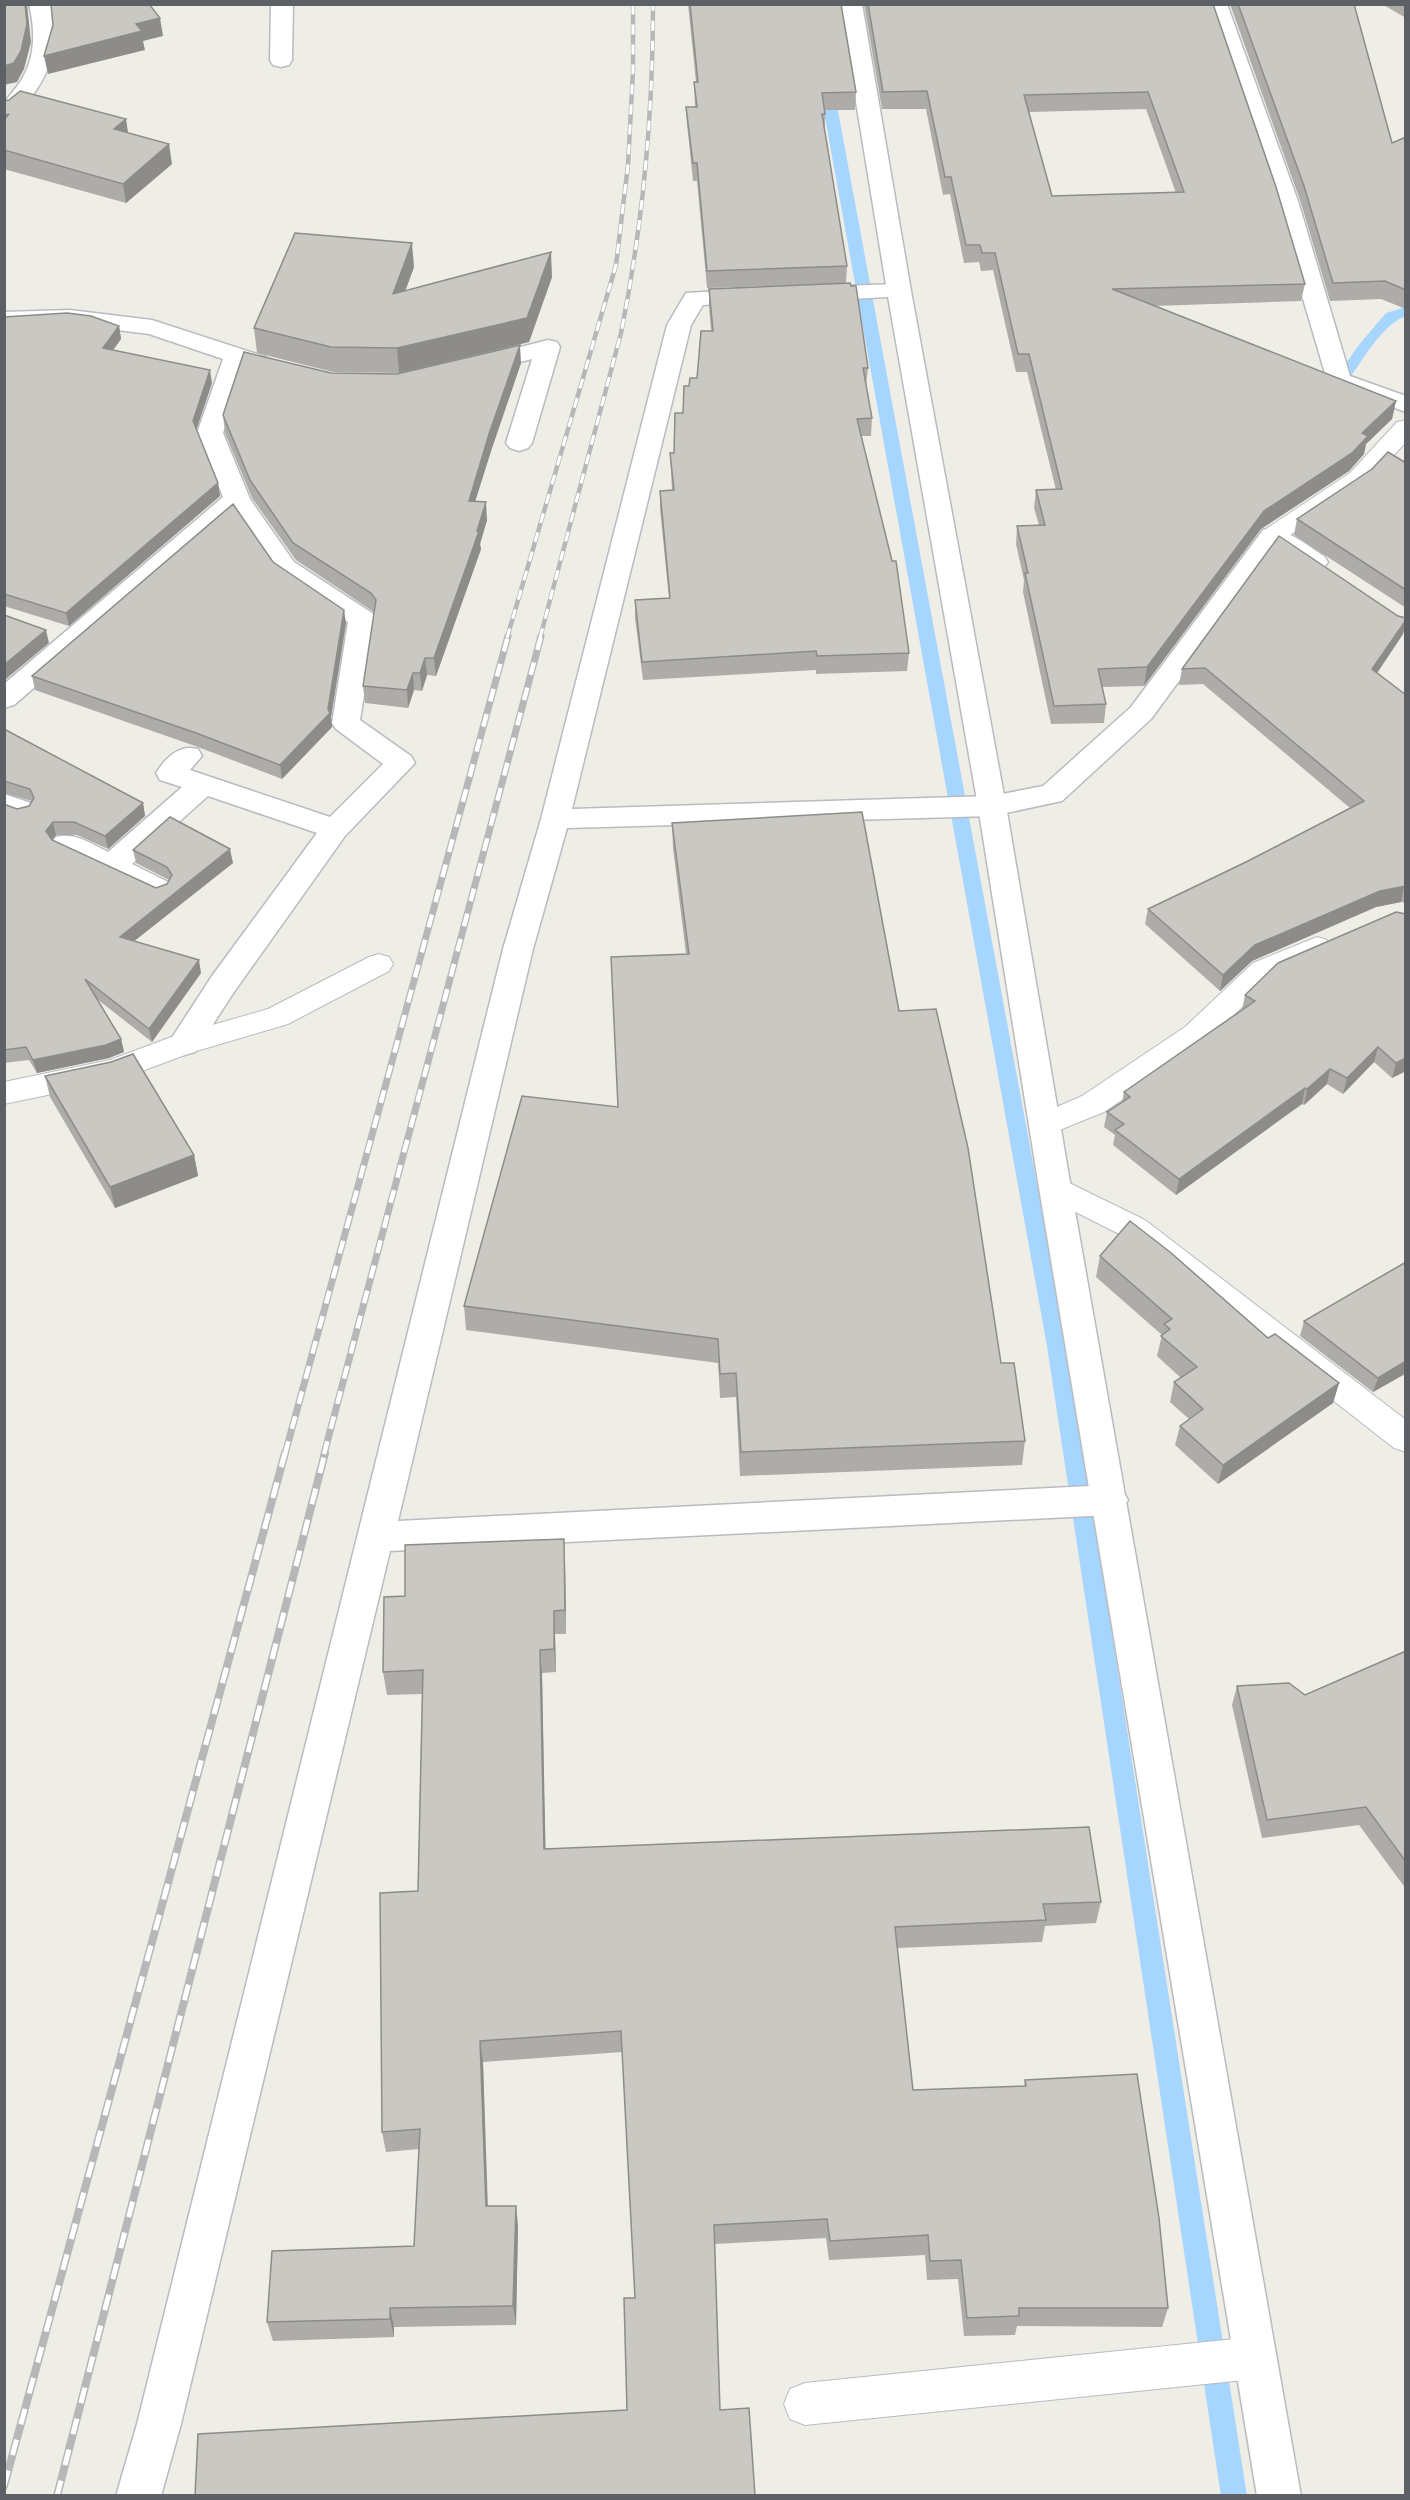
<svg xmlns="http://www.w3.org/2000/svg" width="1410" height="2500" viewBox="0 0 1410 2500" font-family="Helvetica,sans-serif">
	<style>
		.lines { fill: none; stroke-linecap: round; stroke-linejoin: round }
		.stream { fill: #a6d5ff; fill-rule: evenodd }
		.service-casing { stroke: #b8bbbf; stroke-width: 2 }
		.minor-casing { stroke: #b8bbbf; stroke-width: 3 }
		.tertiary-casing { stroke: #b8bbbf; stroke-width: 3 }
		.service { fill: #fff; fill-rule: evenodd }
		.minor { fill: #fff; fill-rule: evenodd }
		.tertiary { fill: #fff; fill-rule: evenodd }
		.rail-far2-casing { stroke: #b6b7b7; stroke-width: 4.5 }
		.rail-far1-casing { stroke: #b6b7b7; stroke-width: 7 }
		.rail-casing { stroke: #b6b7b7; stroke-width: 8 }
		.rail-far2 { stroke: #fff; stroke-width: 3; stroke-dasharray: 10; stroke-linecap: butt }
		.rail-far1 { stroke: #fff; stroke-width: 4.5; stroke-dasharray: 13; stroke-linecap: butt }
		.rail { stroke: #fff; stroke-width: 5; stroke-dasharray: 16; stroke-linecap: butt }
		.wall { fill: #aeaca8; fill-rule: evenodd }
		.shaded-wall { fill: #8d8c88 }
		.building { fill: #cac8c3; stroke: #8d8c88; stroke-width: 1.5; fill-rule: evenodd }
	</style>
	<rect width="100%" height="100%" fill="#efeee6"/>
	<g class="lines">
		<g class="stream">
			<path d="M826 80 833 84 1067 1346 1247 2496H1221L1047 1346 819 84Z"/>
			<path d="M1406 307V316C1380 324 1354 374 1338 396H1328L1326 393 1358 346 1386 313Z"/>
		</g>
		<g class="service-casing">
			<g id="service">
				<path d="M1406 420V442L1368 483 1281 541 1272 544 1263 541 1259 536 1263 531 1350 473 1397 422Z"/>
				<path d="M1317 937 1327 940 1331 947 1327 954 1273 977 1205 1043 1104 1112 1045 1136 1034 1133 1030 1125 1034 1117 1082 1096 1185 1027 1253 963Z"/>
				<path d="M379 954 389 957 393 964 389 971 288 1024 193 1052 115 1081 4 1104V1082L110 1060 174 1036 268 1009 369 957Z"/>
				<path d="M1055 1176 1145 1220 1406 1420V1452L1394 1448 1123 1236 1044 1196 1040 1188 1044 1180Z"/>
				<path d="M1254 2337 1269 2343 1275 2358 1269 2373 1254 2379 805 2425 790 2419 784 2404 790 2389 805 2383Z"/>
			</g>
		</g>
		<g class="minor-casing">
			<g id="minor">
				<path d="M29 4H51C59 42 53 70 29 100 22 109 15 118 4 121 4 93 9 100 22 79 36 55 35 30 29 4Z"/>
				<path d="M271 4H293L292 60 289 65 281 67 273 65 270 60Z"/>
				<path d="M1206 4H1227L1299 204 1350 376 1406 396V412L1330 385 1327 380 1275 204Z"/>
				<path d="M899 284 907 286 911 291 907 296 813 301 805 299 801 294 805 289 813 287Z"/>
				<path d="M753 289 761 291 765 296 761 301 703 305 691 325 572 809 992 796 1043 786 1131 707 1263 530C1284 525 1306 545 1324 556L1328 562 1324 568C1306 573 1291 559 1276 549L1151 719 1062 801 992 816 567 828 533 949 398 1521 1110 1485 1122 1490 1128 1500 1122 1510 1110 1515 390 1551 181 2424 161 2496H116L137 2424 503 949 541 819 667 325 686 293Z"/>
				<path d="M70 310 152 320 266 357 269 362 266 367 257 369 245 366 223 433 250 499 294 562 372 613 376 619 360 720 411 756 415 763 345 836 234 992 195 1052 184 1055 173 1052 168 1044 173 1036 212 976 317 833 208 796 132 864 168 882 173 889 168 896 158 899 56 851 51 844 56 837C75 832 91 844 108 852L182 787 160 780 156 773C166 757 179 744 198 749L202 756 190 770 330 817 383 764 336 729 332 723 348 622 276 574 235 514 14 705 4 708V684L223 497 197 433 223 359 149 334 70 324 4 326V312Z"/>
				<path d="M548 340 557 342 560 347 532 443 528 448 519 451 510 448 506 443 532 359 479 372 470 370 467 365 470 360Z"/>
				<path d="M4 794 31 803 35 810 31 817 21 820 4 814Z"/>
			</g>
		</g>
		<g class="tertiary-casing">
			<path id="tertiary" d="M840 4H862L911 291 1006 806 1071 1188 1301 2496H1257L1039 1188 978 806 887 291Z"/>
		</g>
		<use href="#service" class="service"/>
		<use href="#minor" class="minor"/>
		<use href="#tertiary" class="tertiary"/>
		<g class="rail-far2-casing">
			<g id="rail-far2">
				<path d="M507 638 616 265 628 165 633 71V4"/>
				<path d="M540 638 621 333C643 224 653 115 653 4"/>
			</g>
		</g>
		<g class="rail-far1-casing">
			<g id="rail-far1">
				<path d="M285 1454 508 636"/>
				<path d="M324 1454 541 636"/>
			</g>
		</g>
		<g class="rail-casing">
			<g id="rail">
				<path d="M4 2486 285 1453"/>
				<path d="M57 2496 325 1453"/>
			</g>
		</g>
		<use href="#rail-far2" class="rail-far2"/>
		<use href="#rail-far1" class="rail-far1"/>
		<use href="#rail" class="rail"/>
	</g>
	<g class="wall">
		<path d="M688 4H841L856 92 855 110H825V132L847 266 846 283 868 368 866 386 872 418 871 436H861L909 653 907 671 816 674V670L643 680 635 618V600L669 598 660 509V491L672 490 671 471 670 453H674L689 386 697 378 711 331 709 307V289L800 285 707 288 697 181H693L687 124 686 107H695L694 82H696Z"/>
		<path d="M864 4H1213L1305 284 1301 301 1154 306 1396 401 1392 419 1366 444 1364 454 1349 471 1261 529 1144 686 1102 687 1106 704 1104 723 1051 724 1023 592 1024 580 1016 544 1017 526 1039 525 1034 508 1036 490H1056L1027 372H1016L993 270 981 271 979 262 964 263 950 194 943 195 926 109H882ZM1146 109 1176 193 1052 196 1029 112Z"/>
		<path d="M1230 4H1354L1392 143 1406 137V309L1381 299 1330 301 1301 203Z"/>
		<path d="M1382 4H1406V18Z"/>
		<path d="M4 101 128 133 172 164 126 203 4 169Z"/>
		<path d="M414 267 405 291 552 277 529 342 399 373 333 372 257 353 254 328Z"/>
		<path d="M4 317 119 326 121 339 113 350 212 383 196 429 218 483 220 496 69 626 4 606Z"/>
		<path d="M521 363 491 451 475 501 487 520 480 544 481 549 436 676 427 675 422 691 414 690 408 708 365 703 363 686 374 612 296 560 252 498 225 433 223 415 331 373 397 374Z"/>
		<path d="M1406 463V608L1294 535 1297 519Z"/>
		<path d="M273 562 346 623 331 717 332 727 282 779 198 747 35 690 32 676Z"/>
		<path d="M1398 616 1406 618V624L1403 634 1377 673 1406 695V903L1401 902 1376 907 1252 961 1220 991 1145 924 1148 909 1244 863 1350 808 1203 684 1179 685 1182 669Z"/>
		<path d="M4 729 143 803 145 816 108 849 77 835H56L52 840 156 888 167 884 169 880 136 863 133 850 233 863 134 941 201 973 152 1042 97 999 121 1039 124 1052 109 1058 37 1073 29 1060 4 1063V804L17 809 29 806 32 801 4 793Z"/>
		<path d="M672 823 899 1011 1001 1363 1025 1441 1022 1465 740 1476 736 1397 720 1398 718 1363 466 1330 464 1306 618 1107 686 954 673 848Z"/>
		<path d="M1406 914V1071L1392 1078 1374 1062 1343 1094 1327 1084 1304 1105 1302 1104 1176 1195 1113 1145 1115 1135 1104 1127 1107 1112 1122 1102 1124 1092 1242 1010 1245 995Z"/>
		<path d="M45 1076 194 1155 198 1176 115 1208 50 1097Z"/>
		<path d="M1100 1256 1268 1338 1339 1383 1333 1403 1218 1484 1175 1445 1180 1426 1189 1419 1170 1402 1174 1382 1181 1378 1157 1356 1162 1335 1096 1277Z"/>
		<path d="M1406 1262V1377L1403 1375 1373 1392 1300 1336 1304 1321Z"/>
		<path d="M565 1563 566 1634H555L556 1672 542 1673 545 1849 1101 1902 1096 1923 1045 1926 1042 1942 897 1948 913 2090 1024 2086 1025 2080 1168 2308 1162 2327 1017 2326 1015 2335 964 2336 958 2279 927 2280 925 2255 829 2260 826 2238 715 2244 720 2410 755 2496 627 2410 635 2298 622 2052 483 2062 488 2206 518 2225 516 2325 394 2327V2337L273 2341 267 2322 414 2246 419 2149 386 2152 382 2132 418 1891 422 1694 387 1695 383 1672 405 1596Z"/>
		<path d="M1406 1651V1889L1359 1825 1262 1838 1232 1705 1237 1686 1305 1695Z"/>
	</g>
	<g class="shaded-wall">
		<path d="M25 4H27L31 42 24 69 17 82 4 85V66Z"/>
		<path d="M160 18 163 36 143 41 145 50 48 74 44 56 136 24Z"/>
		<path d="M126 119 129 139 114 129Z"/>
		<path d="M169 144 172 164 126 203 123 184Z"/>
		<path d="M412 243 414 267 395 319 393 294Z"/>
		<path d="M551 252 552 277 529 342 399 373 397 348Z"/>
		<path d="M119 326 121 339 105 361 103 348Z"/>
		<path d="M520 345 521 363 491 451 470 518 469 501 489 434Z"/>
		<path d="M210 370 212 383 195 434 193 421Z"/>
		<path d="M1396 401 1392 419 1366 444 1364 454 1349 471 1261 529 1144 686 1147 667 1264 511 1362 433Z"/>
		<path d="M218 483 220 496 69 626 66 613Z"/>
		<path d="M486 502 487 520 480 544 481 549 436 676 434 658Z"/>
		<path d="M344 610 346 623 331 717 332 727 282 779 280 765 328 709Z"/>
		<path d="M1406 620 1403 634 1369 685 1372 669Z"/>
		<path d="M46 630 49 643 6 679 4 672V665Z"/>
		<path d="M425 658 427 675 422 691 420 673Z"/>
		<path d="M413 673 414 690 408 708 407 690Z"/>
		<path d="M143 803 145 816 108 849 105 836Z"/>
		<path d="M53 822 56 835 49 844 46 831Z"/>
		<path d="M230 849 233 863 123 950 120 937Z"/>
		<path d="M1404 886 1401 902 1376 907 1252 961 1220 991 1223 975 1255 945 1380 891Z"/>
		<path d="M199 960 201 973 152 1042 149 1029Z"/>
		<path d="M121 1039 124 1052 109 1058 37 1073 33 1060Z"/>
		<path d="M1378 1047 1374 1062 1343 1094 1347 1078Z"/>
		<path d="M1406 1058V1071L1392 1078 1396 1063Z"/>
		<path d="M1330 1069 1327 1084 1304 1105 1307 1089Z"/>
		<path d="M1305 1088 1302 1104 1176 1195 1179 1179Z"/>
		<path d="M194 1155 198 1176 115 1208 110 1187Z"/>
		<path d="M1406 1361V1365L1403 1375 1373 1392 1378 1378Z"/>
		<path d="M1339 1383 1333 1403 1218 1484 1223 1465Z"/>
		<path d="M564 1539 565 1563 566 1634 565 1610Z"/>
		<path d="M554 1611 555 1634 556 1672 554 1649Z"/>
		<path d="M540 1650 542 1673 546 1871 544 1849Z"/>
		<path d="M480 2041 483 2062 488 2226 486 2206Z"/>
		<path d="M516 2206 518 2225 516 2325 513 2306Z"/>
		<path d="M390 2308 394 2327V2337L390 2319Z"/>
	</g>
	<g class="building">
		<path d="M4 4H25L27 24 21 51 14 63 4 66Z"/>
		<path d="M51 4H149L160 18 136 24 142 31 44 56 53 25Z"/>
		<path d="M690 4H841L856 92 822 93 825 114H822L847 266 707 271 697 163H693L686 107H697L694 82H698Z"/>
		<path d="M868 4H1213L1276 187 1305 284 1112 289 1396 401 1362 433 1368 436 1352 453 1264 511 1147 667 1098 669 1106 704 1054 706 1025 573H1028L1017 526 1045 525 1036 490 1062 489 1029 354H1018L995 253H982L980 245H966L951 177H945L927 91 883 92ZM1148 92 1184 192 1052 196 1024 95Z"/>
		<path d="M1238 4H1354L1392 143 1406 137V290L1385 281 1333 283 1304 186Z"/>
		<path d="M20 91 126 119 114 129 169 144 123 184 4 150V120L9 114 4 116V101L9 100Z"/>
		<path d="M295 233 412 243 393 294 551 252 527 318 397 348 331 347 254 328Z"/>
		<path d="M850 283 851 286H856L868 368H863L872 418 857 419 892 561H896L909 653 817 656 816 651 642 662 635 600 670 598 660 491 674 490 670 453H674L675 413H683L684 386H689L690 378H697L701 331H713L709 289Z"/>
		<path d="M67 313 91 316 119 326 103 348 210 370 193 421 218 483 66 613 4 594V317Z"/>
		<path d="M520 345 489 434 469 501 486 502 477 531H479L434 658H425L420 673H413L407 690 363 686 376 600 371 593 293 543 250 480 223 415 244 352 331 373 397 374Z"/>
		<path d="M1388 452 1406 463V590L1297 519 1372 469Z"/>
		<path d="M233 504 273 562 344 610 328 709 330 713 280 765 196 733 32 676Z"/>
		<path d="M1279 536 1398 616 1406 618V620L1372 669 1406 695V886L1380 891 1255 945 1223 975 1148 909 1244 863 1364 801 1205 668 1182 669Z"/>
		<path d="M4 615 46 630 4 665Z"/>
		<path d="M4 729 143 803 105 836 74 822H53L46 831 52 840 156 888 167 884 172 875 167 867 133 850 170 817 230 849 120 937 199 960 149 1029 85 979 121 1039 106 1045 33 1060 26 1047 4 1050V804L17 809 29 806 34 798 30 789 4 781Z"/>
		<path d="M862 812 899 1011 936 1009 968 1148 1001 1363H1014L1025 1441 741 1452 736 1373 720 1374 718 1339 464 1306 522 1096 618 1107 611 957 689 954 672 823Z"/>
		<path d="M1396 912 1406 914V1058L1396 1063 1378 1047 1347 1078 1330 1069 1307 1089 1305 1088 1179 1179 1115 1130 1124 1124 1107 1112 1130 1097 1124 1092 1255 1001 1245 995 1278 963Z"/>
		<path d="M133 1054 194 1155 110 1187 45 1076 111 1062Z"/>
		<path d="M1130 1221 1170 1252 1268 1338 1275 1334 1339 1383 1223 1465 1180 1426 1203 1409 1174 1382 1197 1367 1161 1336 1170 1329 1164 1324 1172 1319 1100 1256Z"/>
		<path d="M1406 1262V1361L1378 1378 1304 1321Z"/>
		<path d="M564 1539 565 1610 554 1611V1649L540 1650 544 1849 1089 1827 1101 1902 1043 1904 1046 1920 895 1927 913 2090 1026 2086 1025 2080 1137 2074 1159 2218 1168 2308H1019V2316L967 2318 961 2260 930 2261 928 2235 830 2241 827 2219 714 2225 720 2410 749 2408 755 2496H195L198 2434 627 2410 624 2298H635L621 2031 480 2041 486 2206H516L513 2306 390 2308V2319L267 2322 272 2251 414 2246 420 2129 382 2132 380 1893 418 1891 423 1670 383 1672 384 1597 405 1596V1545Z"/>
		<path d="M1406 1651V1862L1366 1807 1267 1820 1237 1686 1289 1683 1305 1695Z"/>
	</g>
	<rect width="1410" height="2500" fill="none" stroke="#5d6166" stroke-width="12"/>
</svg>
